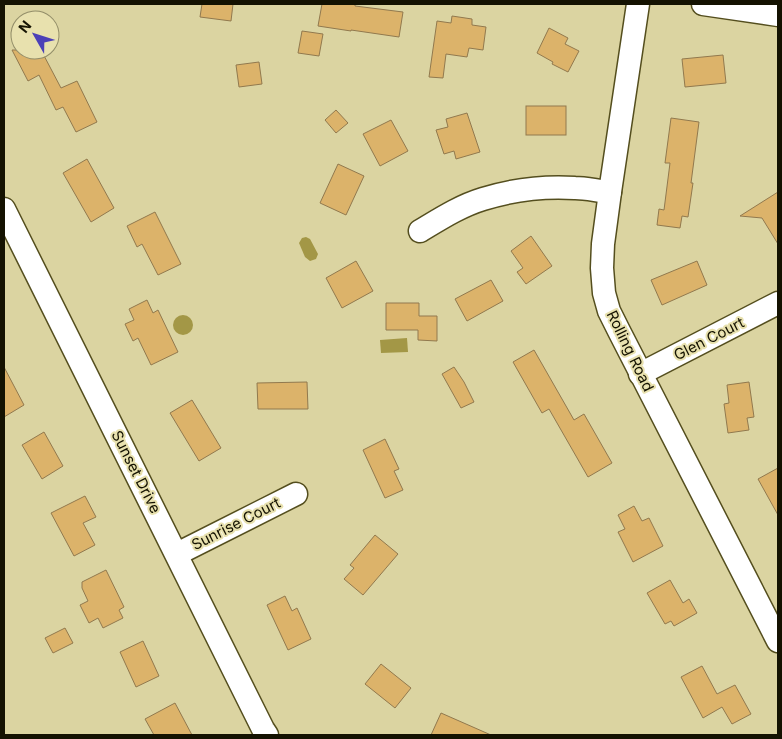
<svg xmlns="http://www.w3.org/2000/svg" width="782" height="739" viewBox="0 0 782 739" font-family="Inter,sans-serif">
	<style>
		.water { fill: #a39746 }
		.building { fill: #dcb36a; stroke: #91794e }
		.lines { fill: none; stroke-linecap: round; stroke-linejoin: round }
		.minor-casing { stroke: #544e1e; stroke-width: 25 }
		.minor { stroke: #fff; stroke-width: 22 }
		.labels { text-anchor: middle; stroke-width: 4; stroke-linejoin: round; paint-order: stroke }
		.street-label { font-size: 15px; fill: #141201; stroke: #e8e1ae }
	</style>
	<rect width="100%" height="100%" fill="#dbd4a1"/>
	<g class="water">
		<path d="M306 237 310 239 318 254 316 259 310 261 305 257 299 243 302 238Z"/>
		<circle cx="183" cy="325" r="10"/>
		<path d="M407 338 408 352 381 353 380 340Z"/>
	</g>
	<g class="building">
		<path d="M202 4H233L231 21 200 17Z"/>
		<path d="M322 4H355V6L403 12 399 37 351 30V31L318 26Z"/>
		<path d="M452 16 472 19V25L486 27 483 50 469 48 467 57 446 54 443 78 429 77 437 21 451 23Z"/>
		<path d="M549 28 568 38 565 44 579 51 568 72 552 64 553 62 537 53Z"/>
		<path d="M302 31 323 34 319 56 298 53Z"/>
		<path d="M12 50H41L61 88 77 81 97 122 76 132 63 107 56 110 39 75 28 81Z"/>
		<path d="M723 55 726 83 685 87 682 59Z"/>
		<path d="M259 62 262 84 239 87 236 65Z"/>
		<rect x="526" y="106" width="40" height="29"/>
		<path d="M336 110 348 123 336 133 325 120Z"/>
		<path d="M467 113 480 152 456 159 454 151 444 154 436 130 448 127 446 119Z"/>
		<path d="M671 118 699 122 691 183H693L688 217 682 216 680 228 657 225 659 209 664 210 670 163H665Z"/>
		<path d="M391 120 408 151 380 166 363 134Z"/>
		<path d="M87 159 114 208 91 222 63 173Z"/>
		<path d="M338 164 364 176 346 215 320 203Z"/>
		<path d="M778 192V244L762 218 740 216Z"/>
		<path d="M155 212 181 264 158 275 142 244 137 247 127 226Z"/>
		<path d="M531 236 552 266 526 284 517 272 523 268 511 251Z"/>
		<path d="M356 261 373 291 342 308 326 278Z"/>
		<path d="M697 261 707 285 662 305 651 280Z"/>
		<path d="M491 280 503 301 467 321 455 299Z"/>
		<path d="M147 300 153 313 158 310 178 352 151 365 138 338 133 341 125 324 134 320 129 309Z"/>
		<path d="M386 303H419V316H437V341L418 340V330H386Z"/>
		<path d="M534 350 574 420 584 414 612 463 588 477 549 409 542 413 513 362Z"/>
		<path d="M4 367 24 405 4 417Z"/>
		<path d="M454 367 464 382 474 402 461 408 442 374Z"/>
		<path d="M307 382 308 409H258L257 383Z"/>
		<path d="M749 382 754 417 747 418 749 430 728 433 724 404 729 403 727 385Z"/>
		<path d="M192 400 221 448 199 461 170 413Z"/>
		<path d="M44 432 63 466 42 479 22 445Z"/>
		<path d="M385 439 399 469 394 471 403 490 385 498 363 450Z"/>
		<path d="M778 468V515L758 479Z"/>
		<path d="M85 496 96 517 83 523 95 545 74 556 51 513Z"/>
		<path d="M634 506 642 521 649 518 663 546 633 562 618 532 625 529 618 515Z"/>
		<path d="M375 535 398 554 363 595 344 579 354 568 350 565Z"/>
		<path d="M106 570 124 607 119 610 123 618 103 628 98 618 89 623 80 605 88 601 82 588V582Z"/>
		<path d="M670 580 683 603 689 599 697 613 674 626 671 621 665 624 647 593Z"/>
		<path d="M285 596 292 611 297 608 311 639 288 650 267 605Z"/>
		<path d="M65 628 73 643 53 653 45 638Z"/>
		<path d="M143 641 159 676 136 687 120 652Z"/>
		<path d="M381 664 411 688 395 708 365 684Z"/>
		<path d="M702 666 717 694 735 685 751 714 732 724 722 707 703 718 681 677Z"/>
		<path d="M175 703 192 735H154L145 719Z"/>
		<path d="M441 713 491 735H431Z"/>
	</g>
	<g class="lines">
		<g class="minor-casing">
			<g id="minor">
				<path d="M638 4 610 192 603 244 602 268 604 293 609 311 619 331 778 641"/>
				<path d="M703 4 778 15"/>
				<path d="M4 209 263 729 267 735"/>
				<path d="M420 231C440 219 460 206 483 199 512 190 544 186 575 188 586 188 598 191 610 192"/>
				<path d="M640 374 778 303"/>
				<path d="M177 554 296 494"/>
			</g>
		</g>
		<use href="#minor" class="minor"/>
	</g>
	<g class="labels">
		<g class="street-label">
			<text transform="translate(709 339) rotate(-27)" y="5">Glen Court</text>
			<text transform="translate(630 351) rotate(64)" y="5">Rolling Road</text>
			<text transform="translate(136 472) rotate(63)" y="5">Sunset Drive</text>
			<text transform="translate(236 524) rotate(-27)" y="5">Sunrise Court</text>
		</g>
	</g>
	<rect width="782" height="739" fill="none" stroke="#141201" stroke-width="10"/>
	<g transform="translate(35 35) rotate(309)"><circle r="24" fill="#e8e1ae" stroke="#938e69"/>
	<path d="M0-4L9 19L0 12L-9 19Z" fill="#4c40b7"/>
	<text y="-8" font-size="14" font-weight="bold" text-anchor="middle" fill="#141201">N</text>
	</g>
</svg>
